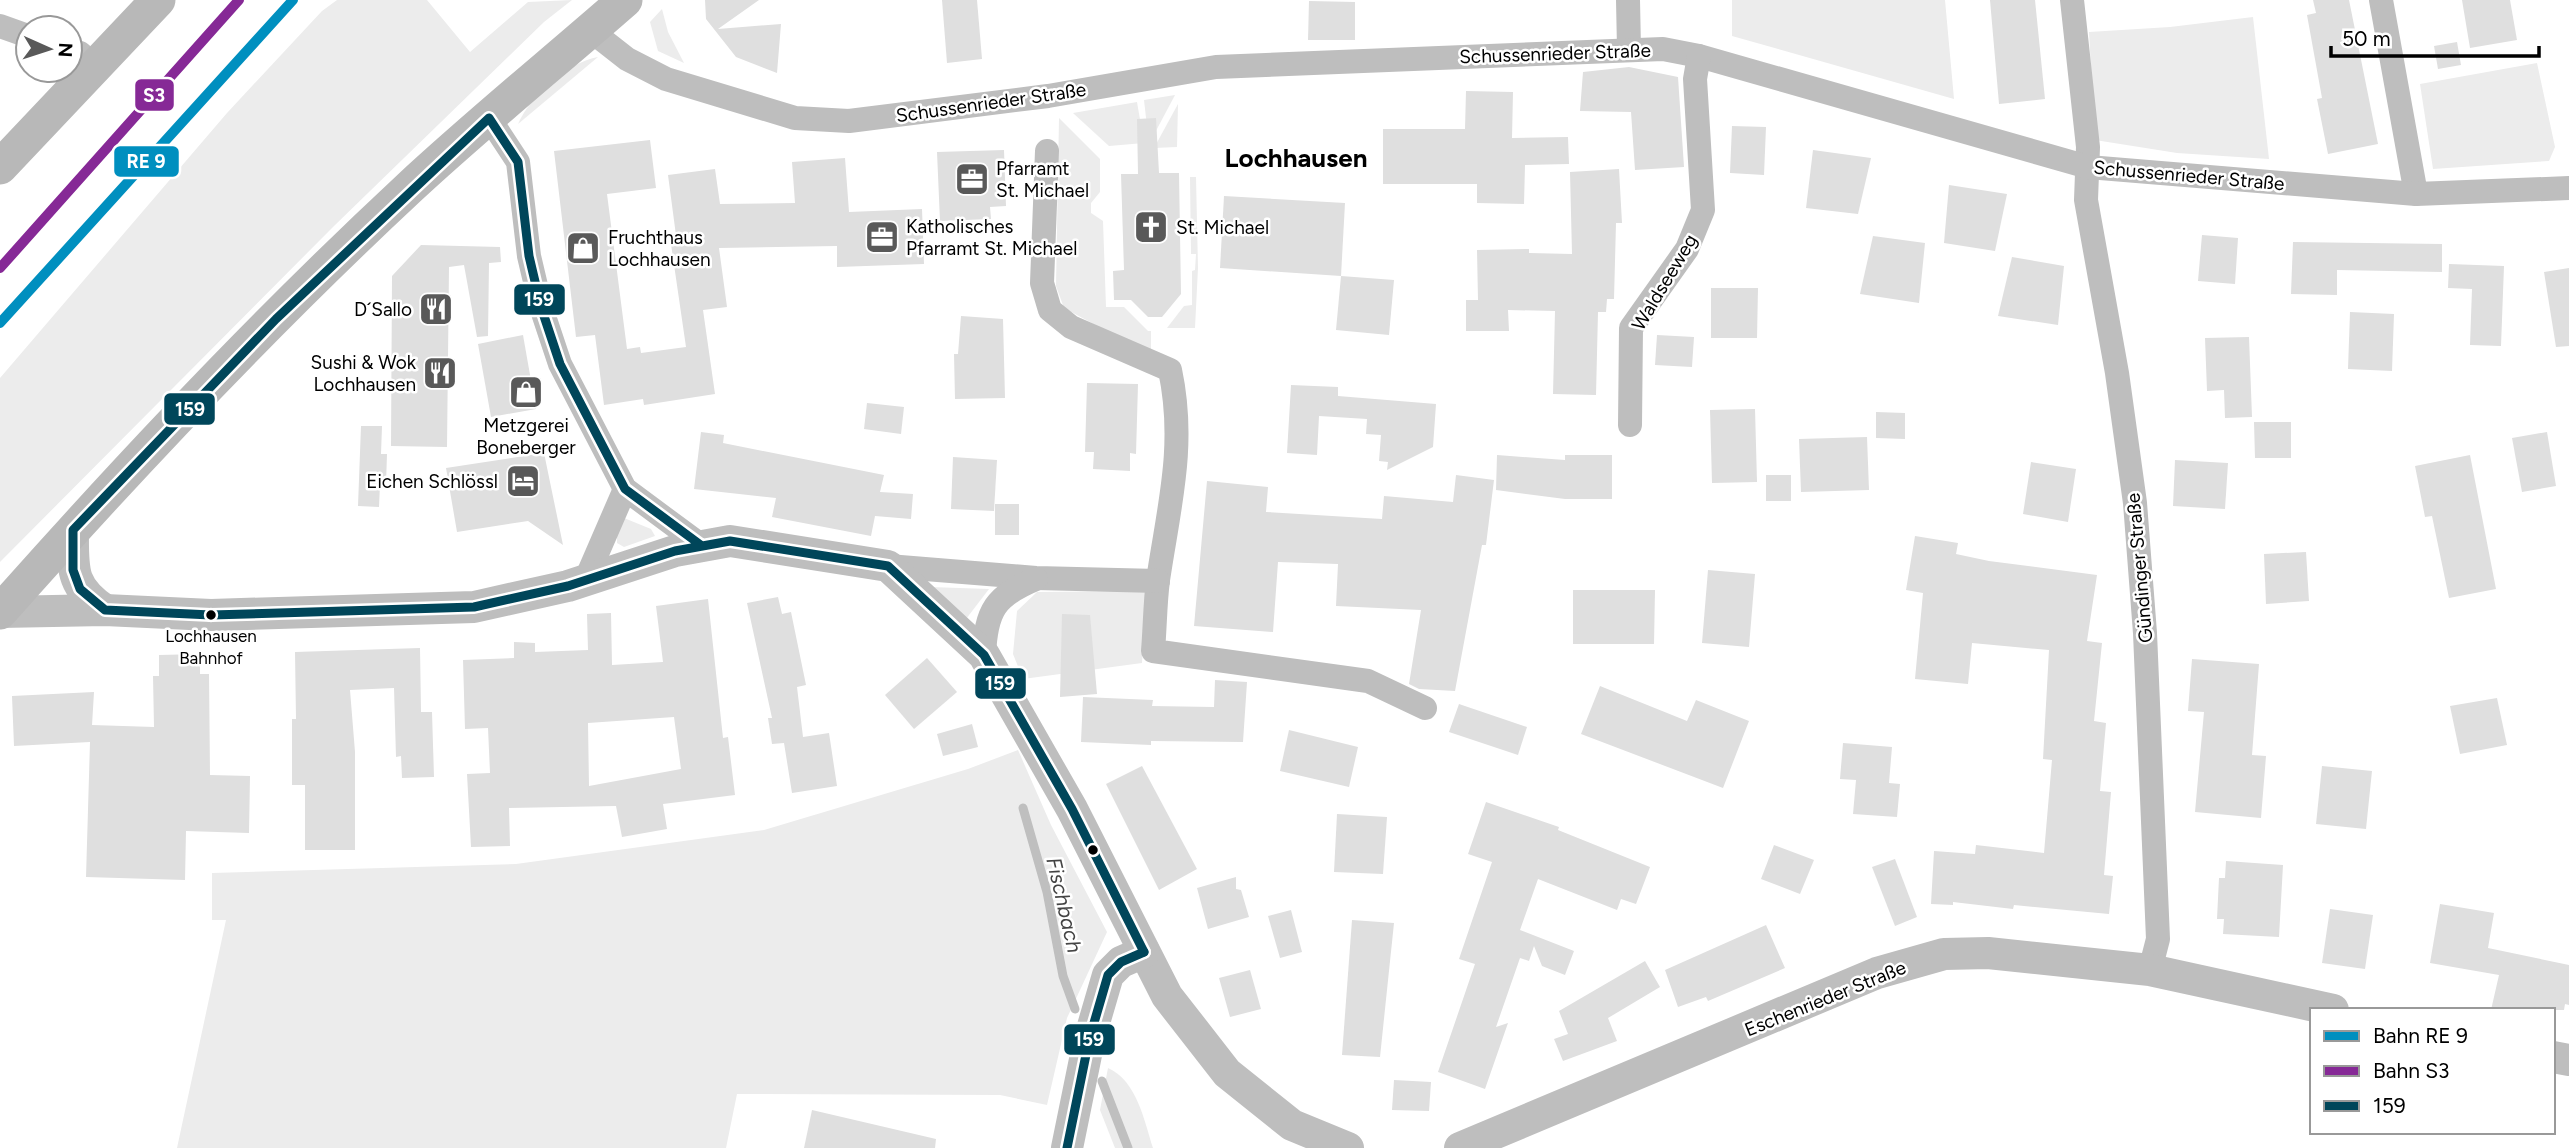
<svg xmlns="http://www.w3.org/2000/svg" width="2569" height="1148" viewBox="0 0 2569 1148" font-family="Figtree,sans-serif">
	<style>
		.green { fill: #ececec }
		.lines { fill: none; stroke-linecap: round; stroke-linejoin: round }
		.stream { stroke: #bfbfbf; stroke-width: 9 }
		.building { fill: #dfdfdf; fill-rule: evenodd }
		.minor { stroke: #bebebe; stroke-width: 24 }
		.tertiary { stroke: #bebebe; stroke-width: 32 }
		.secondary { stroke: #b8b8b8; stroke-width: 35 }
		.bus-1-casing { stroke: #fff; stroke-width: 14 }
		.bus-1 { stroke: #00465a; stroke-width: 9 }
		.rail-1-casing { stroke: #fff; stroke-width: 16 }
		.rail-2-casing { stroke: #fff; stroke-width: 16 }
		.rail-1 { stroke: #008fbf; stroke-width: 10 }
		.rail-2 { stroke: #862996; stroke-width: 10 }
		.bus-dot { fill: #000; stroke: #fff; stroke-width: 2.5 }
		.labels { text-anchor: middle; stroke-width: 5; stroke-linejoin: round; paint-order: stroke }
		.bus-label { font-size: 17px; fill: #000; stroke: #fff }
		.street-label { font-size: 19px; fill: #000; stroke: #fff }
		.poi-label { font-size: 19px; fill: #000; stroke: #fff; text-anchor: start }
		.water-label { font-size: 21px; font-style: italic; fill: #444; stroke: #fff }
		.district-label { font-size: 26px; font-weight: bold; fill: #000; stroke: #fff }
		.line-badge { stroke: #fff; stroke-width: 2.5 }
		.badge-label { font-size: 19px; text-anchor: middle; font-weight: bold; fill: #fff }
	</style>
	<rect width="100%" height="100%" fill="#fff"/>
	<g class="green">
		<path d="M337 0H427L470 52 528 2 572 0 544 22 333 227 0 562V378L227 113 322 11Z"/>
		<path d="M1732 0H1945L1954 99 1732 36Z"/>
		<path d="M662 9 668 32 684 63 658 51 650 22Z"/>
		<path d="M2253 17 2269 159 2177 153 2095 140 2089 32 2170 27Z"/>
		<path d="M598 57 518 124C530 96 568 62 598 57Z"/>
		<path d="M2537 63 2555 147 2549 161 2433 169 2420 84Z"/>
		<path d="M1175 95 1149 144 1144 100Z"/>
		<path d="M1137 102 1144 143 1109 146 1073 113Z"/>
		<path d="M1178 104 1177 147 1154 148Z"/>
		<path d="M1059 118 1100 159V192L1091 203V213L1103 221 1106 307H1124L1148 331H1151V355L1064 308 1056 286Z"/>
		<path d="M1190 177H1196L1198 268 1195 328H1167L1184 306 1192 305V271L1195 270 1196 254H1191Z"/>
		<path d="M624 518 651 529 655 536 624 547 617 543V525Z"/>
		<path d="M930 587 989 589 966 619Z"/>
		<path d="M1147 591 1142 663 1023 679 1013 654 1017 611 1037 592Z"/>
		<path d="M1018 750 1051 825 1107 932 1067 1018 1047 1105 1000 1095 737 1094 726 1148H177L226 920H212V873L516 864 764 830 968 769Z"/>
		<path d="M1108 1068C1137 1081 1144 1120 1153 1148H1115L1100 1110Z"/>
	</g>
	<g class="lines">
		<g class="stream">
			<path d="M1023 808 1047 892 1063 976 1075 1009"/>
			<path d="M1102 1081 1128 1148"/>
		</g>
	</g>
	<g class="building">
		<path d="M705 0H759L718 29 781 24 777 73 736 57 706 19Z"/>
		<path d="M942 0H977L982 59 947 63Z"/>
		<path d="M1990 0H2035L2045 99 1999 104Z"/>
		<path d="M2313 0H2349L2378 144 2328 154 2317 99 2322 98 2307 15 2316 13Z"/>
		<path d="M2462 0H2510L2517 40 2470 48Z"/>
		<path d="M1309 1 1355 2V40H1308Z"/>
		<path d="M2457 42 2461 65 2438 69 2434 46Z"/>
		<path d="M1629 67 1678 77 1684 167 1635 170 1631 112 1580 111 1583 72Z"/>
		<path d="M1466 91 1513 92 1512 138 1568 137 1569 164 1525 165 1524 204 1477 203V184H1383V129H1465Z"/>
		<path d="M1156 118 1159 173H1179L1181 294 1162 317H1148L1131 300H1114L1113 271 1124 270 1121 174H1138L1137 119Z"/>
		<path d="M1732 126 1766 127 1764 175 1730 173Z"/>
		<path d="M650 140 656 188 607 194 627 349 640 347 641 353 686 347 671 244 677 243 668 175 715 169 720 204 795 203 792 162 845 158 849 212 922 209 924 264 837 267V246L719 248 727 307 703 310 715 394 644 405 643 399 604 405 595 335 576 337 554 151Z"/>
		<path d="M1004 150 1006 206 990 207 991 219 940 221 937 152Z"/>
		<path d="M1813 150 1871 158 1858 214 1806 208Z"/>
		<path d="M1619 169 1622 223H1616L1614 299H1607L1606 312H1598L1596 395 1553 394 1555 311 1508 310 1509 331H1466V300H1478L1477 250 1529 249V253L1572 254 1570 172Z"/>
		<path d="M1949 185 2007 194 1995 251 1944 243Z"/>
		<path d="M1224 196 1345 203 1341 276 1220 268Z"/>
		<path d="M2202 235 2238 238 2235 284 2198 281Z"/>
		<path d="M1873 236 1925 243 1919 303 1860 294Z"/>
		<path d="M2293 242 2442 244V272L2337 270V295L2291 294Z"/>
		<path d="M421 245 500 247 501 262 489 263 488 336 477 337 464 265 449 267 447 447 391 446 392 276Z"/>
		<path d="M2012 257 2064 266 2058 325 1998 316Z"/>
		<path d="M2449 264 2504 266 2501 346 2470 345 2472 289 2448 288Z"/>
		<path d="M2569 268V346L2556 347 2544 272Z"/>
		<path d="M1341 276 1394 280 1389 335 1336 330Z"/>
		<path d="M1711 288H1758L1757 338H1711Z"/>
		<path d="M2350 312 2394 314 2392 371 2348 369Z"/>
		<path d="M961 316 1003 319 1005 398 955 399 954 354H958Z"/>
		<path d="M523 335 536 409 491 417 478 344Z"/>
		<path d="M1657 335 1694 337 1692 367 1655 365Z"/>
		<path d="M2249 337 2252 417 2225 418 2224 390 2207 391 2205 338Z"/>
		<path d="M1087 383 1138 384 1136 454 1130 453V471L1093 469 1094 452H1085Z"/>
		<path d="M1291 385 1338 387V396L1436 404 1433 447 1387 470 1388 462 1379 461 1381 435 1366 434 1367 419 1319 416 1317 455 1287 453Z"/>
		<path d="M867 403 904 407 901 434 864 429Z"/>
		<path d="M1755 409 1757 482 1712 483 1710 410Z"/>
		<path d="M1876 412 1905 413V439L1876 438Z"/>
		<path d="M2254 422H2291V458H2255Z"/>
		<path d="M361 426H382L381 454H387L386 484H380L379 507 358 506Z"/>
		<path d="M701 432 724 435 723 443 884 475 880 492 913 494 911 519 875 516 871 536 772 517 776 498 694 489Z"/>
		<path d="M2547 432 2556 486 2522 492 2512 438Z"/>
		<path d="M1867 437 1869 490 1801 492 1799 439Z"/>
		<path d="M544 453 563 545 528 521 457 532 446 468Z"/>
		<path d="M1497 455 1565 460V455H1612V499H1565L1496 490Z"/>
		<path d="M2470 455 2496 589 2449 598 2432 516 2425 517 2415 466Z"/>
		<path d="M953 457 997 460 994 511 951 509Z"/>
		<path d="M2175 460 2228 463 2225 509 2173 506Z"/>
		<path d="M2031 462 2076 469 2068 522 2023 514Z"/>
		<path d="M1456 475 1494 480 1486 545H1482L1455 691 1419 689 1409 684 1421 610 1336 606 1338 564 1278 562 1273 632 1194 626 1207 481 1268 487 1266 512 1382 519 1384 496 1453 502Z"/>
		<rect x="1766" y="475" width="25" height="26"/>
		<rect x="995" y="504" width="24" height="31"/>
		<path d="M1915 536 1958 543 1956 554 1989 561 2097 575 2087 641 2102 643 2094 721 2106 723 2100 791 2111 792 2104 875 2113 876 2109 914 2014 905 2013 909 1953 902V905L1931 904 1934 851 1975 854 1976 845 2044 853 2052 760 2043 759 2049 650 1972 643 1968 684 1915 679 1923 593 1906 590Z"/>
		<path d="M2306 552 2309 601 2266 604 2264 554Z"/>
		<path d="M1708 570 1755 574 1749 647 1702 643Z"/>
		<path d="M1573 590H1655L1654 644H1573Z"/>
		<path d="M778 597 782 614 791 612 806 685 797 687 803 737 829 733 837 786 792 793 784 743 772 744 768 718H772L747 603Z"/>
		<path d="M708 599 723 738 728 737 735 795 663 804 667 829 622 837 616 806 509 808 510 846 471 847 467 774 490 773 488 728 465 729 463 660 514 658V642L535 643V652L588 650 587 614 611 613 612 665 663 662 656 606ZM674 717 681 769 589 786 588 723Z"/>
		<path d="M1062 614 1090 615 1097 694 1060 697Z"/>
		<path d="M420 648 421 712H432L434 777 402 778 401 756 396 757 394 688 350 690 355 752V850H305V785H292V719H296L295 652Z"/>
		<path d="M200 654V674H209L210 775 250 776 249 833 186 831 185 880 86 877 90 742 14 746 12 696 94 692 92 725 154 727 153 676H159V655Z"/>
		<path d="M927 658 957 692 914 729 885 695Z"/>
		<path d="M2192 659 2259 664 2252 755 2266 756 2261 818 2195 812 2204 712 2188 711Z"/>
		<path d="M1215 680 1247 682 1243 742 1151 741V745L1081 742 1083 697 1153 700 1152 706 1214 707Z"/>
		<path d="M1600 686 1687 721 1696 700 1749 721 1723 788 1581 734Z"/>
		<path d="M2497 698 2507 745 2460 754 2450 706Z"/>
		<path d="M1459 704 1527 727 1518 755 1449 732Z"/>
		<path d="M972 724 978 747 943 756 937 734Z"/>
		<path d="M1289 730 1358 747 1349 787 1280 771Z"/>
		<path d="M1843 743 1892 747 1889 783 1900 784 1897 817 1853 814 1856 780 1840 779Z"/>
		<path d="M1142 766 1197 869 1159 890 1106 784Z"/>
		<path d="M2322 766 2372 771 2366 829 2316 824Z"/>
		<path d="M1486 802 1559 827 1558 830 1650 867 1636 904 1621 899 1617 910 1538 879 1520 930 1574 951 1565 975 1542 966 1534 946 1529 961 1520 958 1496 1027 1508 1023 1485 1089 1438 1072 1475 964 1459 959 1492 862 1468 854Z"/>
		<path d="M1337 814 1387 817 1383 874 1334 872Z"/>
		<path d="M1774 845 1814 860 1800 894 1761 879Z"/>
		<path d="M1895 859 1917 917 1895 926 1872 867Z"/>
		<path d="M2226 861 2283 865 2279 937 2223 934 2224 919H2217L2219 878H2225Z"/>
		<path d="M1236 877V889L1241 890 1249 917 1208 929 1197 888Z"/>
		<path d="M2440 904 2494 913 2488 948 2569 965V1005L2565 1004 2564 1010H2491L2499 975 2430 963Z"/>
		<path d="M2330 909 2373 915 2365 969 2322 963Z"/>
		<path d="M1291 910 1302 952 1280 958 1268 916Z"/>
		<path d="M1352 920 1394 923 1380 1057 1342 1055Z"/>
		<path d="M1766 925 1785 968 1708 1001 1706 997 1678 1007 1665 970Z"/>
		<path d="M1645 961 1660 987 1608 1018 1617 1041 1563 1061 1554 1039 1568 1034 1559 1011Z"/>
		<path d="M1250 970 1261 1009 1230 1017 1219 978Z"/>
		<path d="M1394 1080 1431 1082 1429 1111 1392 1110Z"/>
		<path d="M812 1110 936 1139 935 1148H804Z"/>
	</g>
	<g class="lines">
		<g class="minor">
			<path d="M1628 0 1629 49"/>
			<path d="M2072 0 2088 147 2086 200 2117 373 2135 503 2145 633 2158 939 2150 970"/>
			<path d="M2381 0 2416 194"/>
			<path d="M0 26 28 36"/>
			<path d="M590 30 627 59 666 79 795 118 849 121 1048 96 1216 67 1663 49 1699 56 2088 167 2416 194 2569 188"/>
			<path d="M70 50 80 53 96 67"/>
			<path d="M489 118 518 162 529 256 541 307 560 364 625 489 702 546"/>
			<path d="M1047 151 1042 283 1050 310 1071 327 1170 370C1186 445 1169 506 1158 580 1155 603 1155 627 1153 651L1368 681 1425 708"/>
			<path d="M1630 425 1631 328 1687 249 1703 210 1695 79 1699 56"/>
			<path d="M888 566 1036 578 1158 581"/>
			<path d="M586 579 625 489"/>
			<path d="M984 655C986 610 995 596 1036 579"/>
		</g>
		<g class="tertiary">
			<path d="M73 530C73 569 70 586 105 610"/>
			<path d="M0 612 105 610 211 615 474 607 568 586 675 551 730 541 888 566 984 655 1072 809 1167 996 1227 1073 1292 1125 1348 1148"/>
			<path d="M2553 1057 2569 1060"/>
			<path d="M1067 1148 1089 1040 1108 975 1121 962 1144 952"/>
			<path d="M1460 1148 1877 973 1944 954 1988 953 2150 970 2333 1010"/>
		</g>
		<g class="secondary">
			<path d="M0 167 158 0"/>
			<path d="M0 612C130 465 265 322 409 188 479 123 553 63 625 0"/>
		</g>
		<g class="bus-1-casing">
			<g id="bus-1">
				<path d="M702 546 625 489 560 364 541 307 529 256 518 162 489 118 276 319 73 530V570L80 589 105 610 211 615 474 607 568 586 675 551 730 541 888 566 984 655 1072 809 1144 952"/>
				<path d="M1067 1148 1089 1040 1108 975 1121 962 1144 952"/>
			</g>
		</g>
		<use href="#bus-1" class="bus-1"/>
		<g class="rail-1-casing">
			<path id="rail-1" d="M0 323 293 0"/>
		</g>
		<g class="rail-2-casing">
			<path id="rail-2" d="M0 268 239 0"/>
		</g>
		<use href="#rail-1" class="rail-1"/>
		<use href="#rail-2" class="rail-2"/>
	</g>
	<defs>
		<g id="office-square" transform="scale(1.75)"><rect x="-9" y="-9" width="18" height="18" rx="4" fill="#595959" stroke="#fff"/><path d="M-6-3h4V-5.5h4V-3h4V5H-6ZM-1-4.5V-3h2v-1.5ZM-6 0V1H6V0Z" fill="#fff"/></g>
		<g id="church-square" transform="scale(1.75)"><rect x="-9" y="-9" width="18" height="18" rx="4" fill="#595959" stroke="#fff"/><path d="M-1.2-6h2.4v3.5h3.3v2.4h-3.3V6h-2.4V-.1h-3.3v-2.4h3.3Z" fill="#fff"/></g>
		<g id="shop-square" transform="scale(1.75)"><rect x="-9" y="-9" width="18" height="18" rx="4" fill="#595959" stroke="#fff"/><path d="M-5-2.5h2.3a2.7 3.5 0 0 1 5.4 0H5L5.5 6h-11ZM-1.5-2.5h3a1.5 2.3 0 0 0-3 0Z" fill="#fff"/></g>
		<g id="restaurant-square" transform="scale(1.75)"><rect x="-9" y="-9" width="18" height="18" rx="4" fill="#595959" stroke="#fff"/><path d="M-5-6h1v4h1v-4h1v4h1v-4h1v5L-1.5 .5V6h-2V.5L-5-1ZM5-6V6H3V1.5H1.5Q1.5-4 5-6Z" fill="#fff"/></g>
		<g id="hotel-square" transform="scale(1.75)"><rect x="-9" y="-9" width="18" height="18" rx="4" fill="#595959" stroke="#fff"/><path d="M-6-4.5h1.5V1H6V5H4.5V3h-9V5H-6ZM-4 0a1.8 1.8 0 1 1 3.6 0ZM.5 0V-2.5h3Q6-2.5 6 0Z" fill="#fff"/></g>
	</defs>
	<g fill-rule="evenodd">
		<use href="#office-square" x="972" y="179"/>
		<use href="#church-square" x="1151" y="227"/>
		<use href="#office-square" x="882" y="237"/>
		<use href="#shop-square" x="583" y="248"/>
		<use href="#restaurant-square" x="436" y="309"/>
		<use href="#restaurant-square" x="440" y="373"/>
		<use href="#shop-square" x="526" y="392"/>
		<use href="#hotel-square" x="523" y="481"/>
	</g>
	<g class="bus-dot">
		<circle cx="211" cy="615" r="6"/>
		<circle cx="1093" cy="850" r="6"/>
	</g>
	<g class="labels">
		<g class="bus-label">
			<text x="211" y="642">Lochhausen<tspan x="211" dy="22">Bahnhof</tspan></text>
		</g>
		<g class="street-label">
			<text transform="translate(1555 53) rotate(-2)" y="7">Schussenrieder Straße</text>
			<text transform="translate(991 102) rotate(-8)" y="7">Schussenrieder Straße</text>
			<text transform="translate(2189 175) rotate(5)" y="7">Schussenrieder Straße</text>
			<text transform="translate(1664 282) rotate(-59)" y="7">Waldseeweg</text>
			<text transform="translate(2139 568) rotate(-95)" y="7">Gündinger Straße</text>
			<text transform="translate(1825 998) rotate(-22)" y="7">Eschenrieder Straße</text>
		</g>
		<g class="poi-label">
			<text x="996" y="175">Pfarramt<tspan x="996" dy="22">St. Michael</tspan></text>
			<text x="906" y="233">Katholisches<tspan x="906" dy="22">Pfarramt St. Michael</tspan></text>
			<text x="1176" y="234">St. Michael</text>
			<text x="608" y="244">Fruchthaus<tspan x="608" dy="22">Lochhausen</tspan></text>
			<text x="412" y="316" text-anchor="end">D´Sallo</text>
			<text x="416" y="369" text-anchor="end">Sushi &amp; Wok<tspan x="416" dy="22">Lochhausen</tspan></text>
			<text x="526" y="432" text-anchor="middle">Metzgerei<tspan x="526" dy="22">Boneberger</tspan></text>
			<text x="498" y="488" text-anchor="end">Eichen Schlössl</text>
		</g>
		<g class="water-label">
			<text transform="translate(1064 905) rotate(77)" y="7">Fischbach</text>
		</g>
		<g class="district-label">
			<text x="1296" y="167">Lochhausen</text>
		</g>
	</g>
	<g class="line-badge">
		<rect x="134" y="78" width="41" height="34" rx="7" fill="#862996"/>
		<rect x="113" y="145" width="67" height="33" rx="7" fill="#008fbf"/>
		<rect x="513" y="283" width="53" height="33" rx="7" fill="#00465a"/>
		<rect x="163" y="392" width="53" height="34" rx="7" fill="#00465a"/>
		<rect x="974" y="667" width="53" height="33" rx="7" fill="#00465a"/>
		<rect x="1063" y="1023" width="53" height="33" rx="7" fill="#00465a"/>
	</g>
	<g class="badge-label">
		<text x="154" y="102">S3</text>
		<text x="146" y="168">RE 9</text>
		<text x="539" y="306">159</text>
		<text x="190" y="416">159</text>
		<text x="1000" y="690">159</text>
		<text x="1089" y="1046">159</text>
	</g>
	<rect x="2310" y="1008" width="245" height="126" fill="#ffffff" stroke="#999999" stroke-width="2"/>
	<rect x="2324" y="1031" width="35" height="10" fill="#008fbf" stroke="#999999" stroke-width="2"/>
	<text x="2373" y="1043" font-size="21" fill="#000000">Bahn RE 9</text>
	<rect x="2324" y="1066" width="35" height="10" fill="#862996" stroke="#999999" stroke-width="2"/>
	<text x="2373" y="1078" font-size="21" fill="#000000">Bahn S3</text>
	<rect x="2324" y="1101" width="35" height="10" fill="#00465a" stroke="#999999" stroke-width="2"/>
	<text x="2373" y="1113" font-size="21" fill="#000000">159</text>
	<g transform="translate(49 49) rotate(93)"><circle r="33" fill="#ffffff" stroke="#999999" stroke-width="2"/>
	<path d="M0-5L12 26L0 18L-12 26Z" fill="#595959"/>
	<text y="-10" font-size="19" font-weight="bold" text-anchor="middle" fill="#000000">N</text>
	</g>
	<path d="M2331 46v10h208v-10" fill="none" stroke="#000000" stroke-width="3.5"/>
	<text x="2342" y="46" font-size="21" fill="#000000" stroke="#ffffff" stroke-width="5" paint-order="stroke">50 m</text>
</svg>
